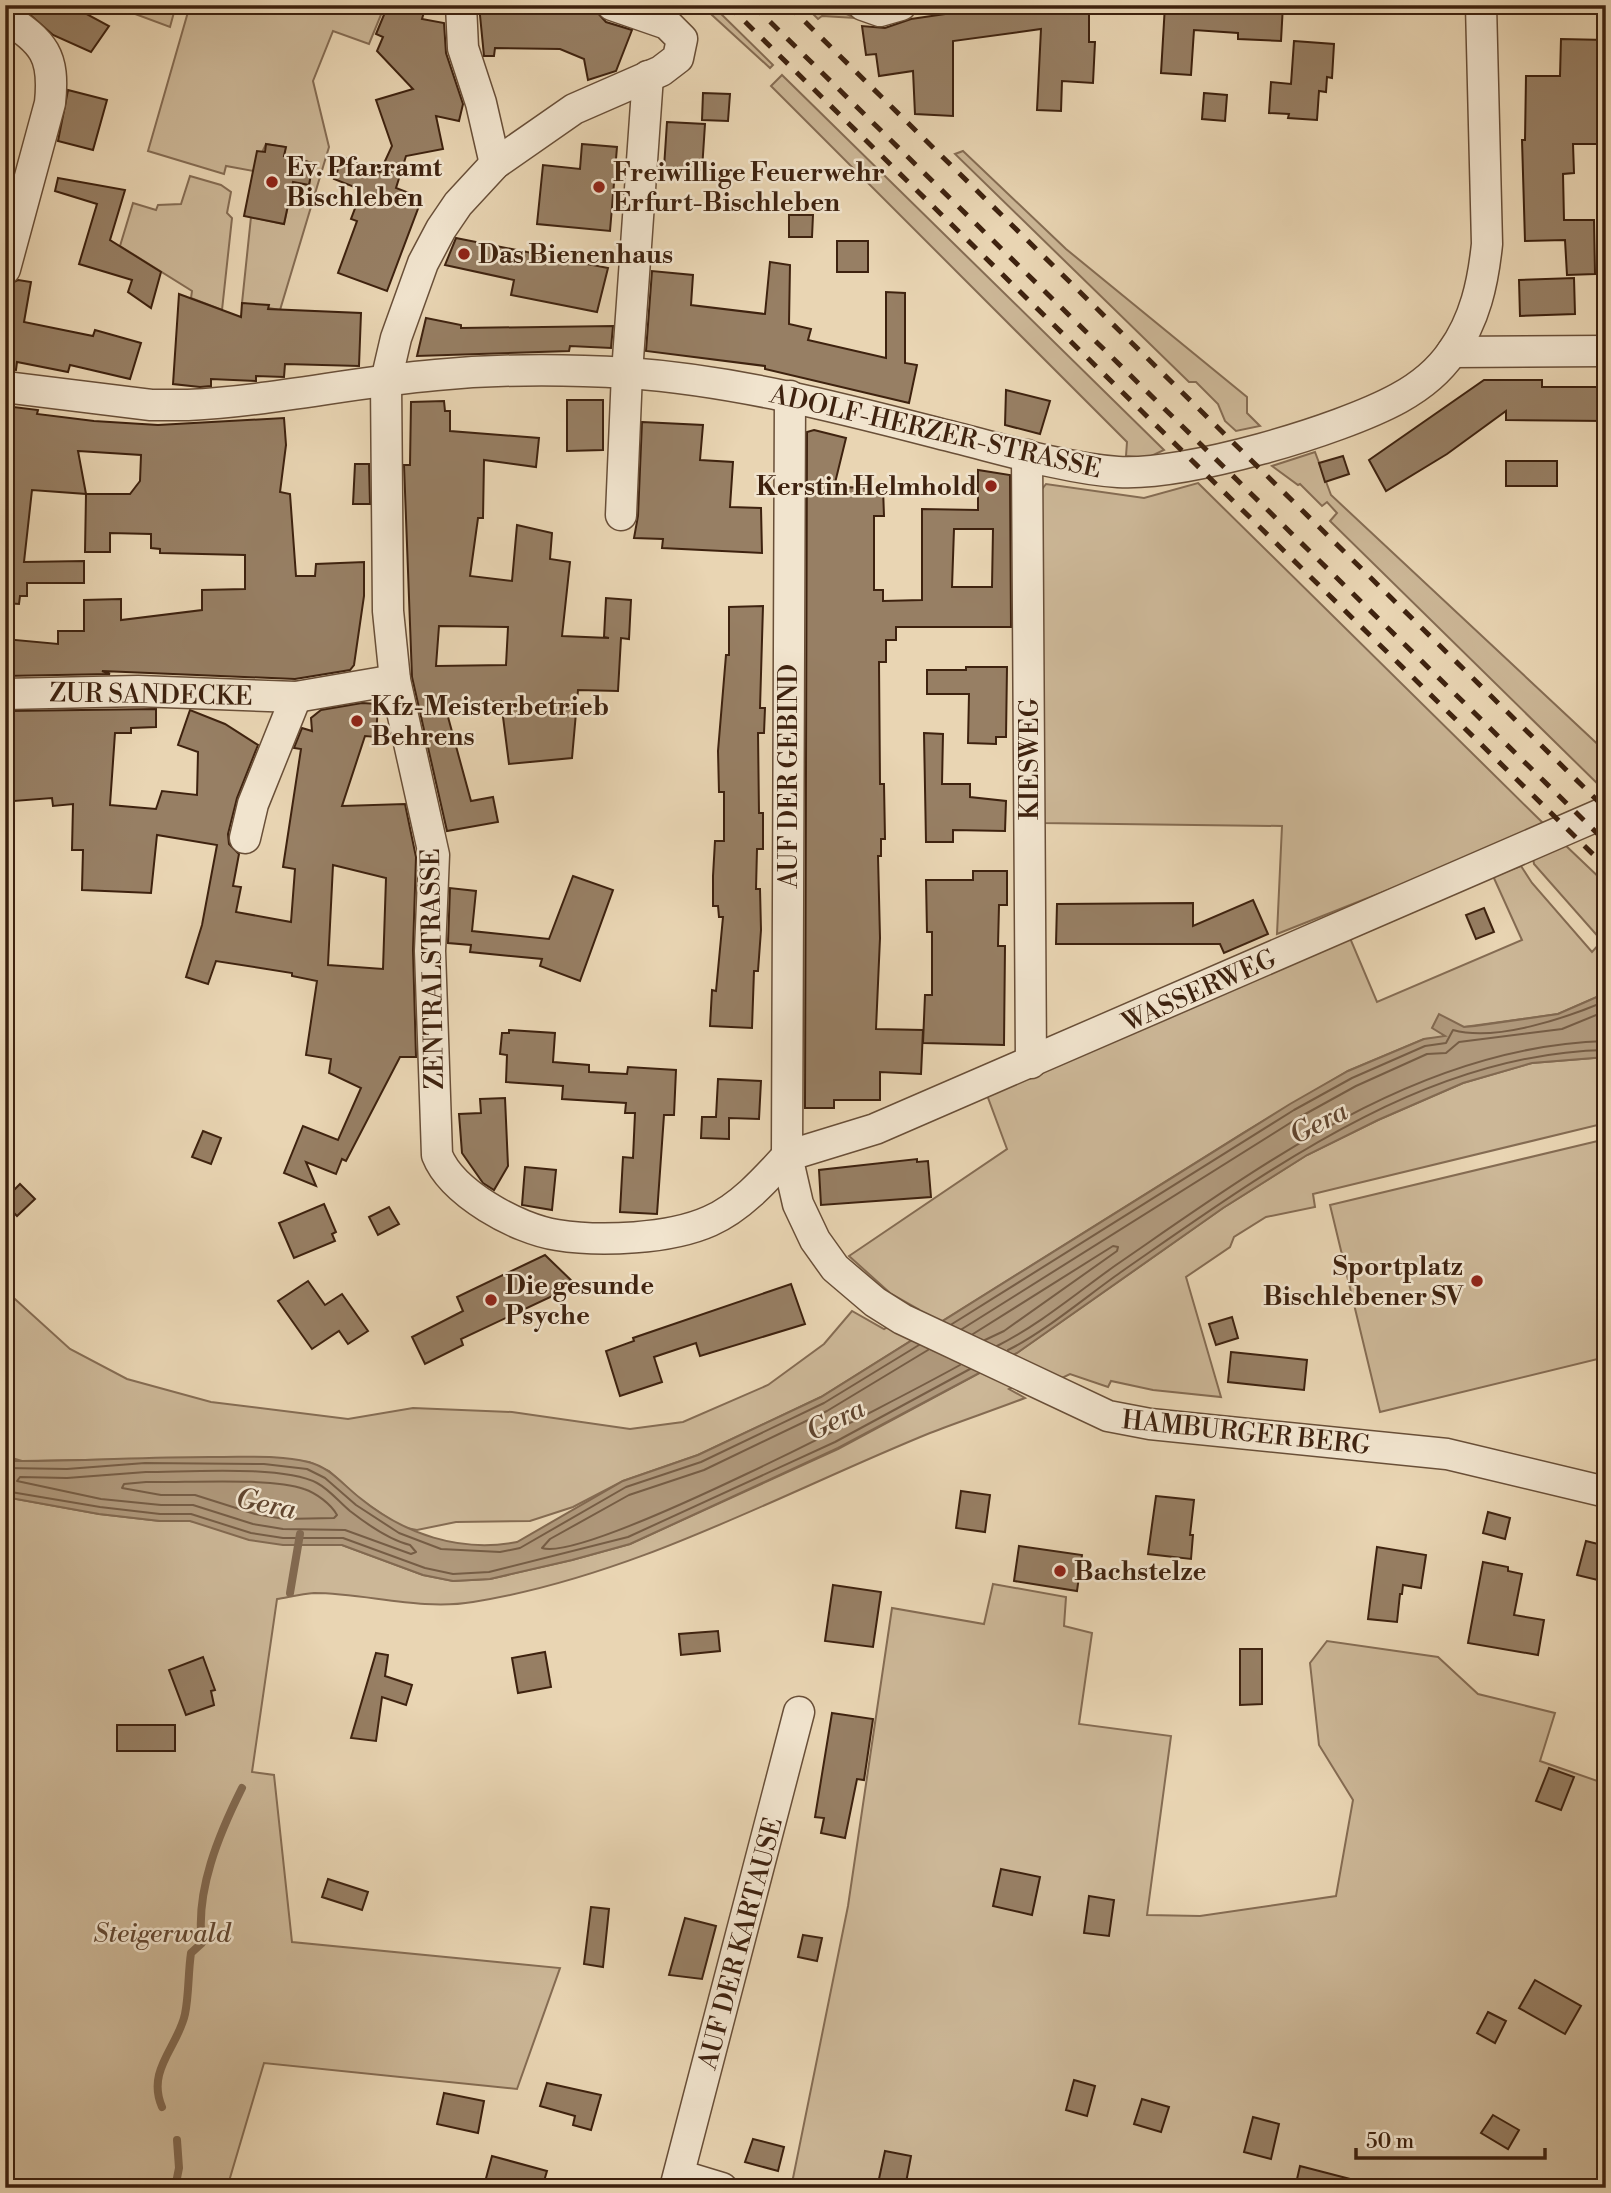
<svg xmlns="http://www.w3.org/2000/svg" width="1611" height="2193" viewBox="0 0 1611 2193" font-family="'Libre Bodoni',serif">
	<style>
		.green { fill: #ccb797; stroke: #856c53; stroke-width: 2 }
		.water { fill: #af987b; stroke: #826950; stroke-width: 2 }
		.lines { fill: none; stroke-linecap: round; stroke-linejoin: round }
		.shore { stroke: #765d45; stroke-width: 2 }
		.stream { stroke: #826950; stroke-width: 8 }
		.building { fill: #977f64; stroke: #3e220f; stroke-width: 2; fill-rule: evenodd }
		.minor-casing { stroke: #694f38; stroke-width: 33 }
		.minor { stroke: #f1e4ce; stroke-width: 30 }
		.rail { stroke: #3e220f; stroke-width: 5; stroke-dasharray: 12 12; stroke-linecap: butt }
		.poi-dot { fill: #8f2418; stroke: #f1e4ce; stroke-width: 2.5 }
		.labels { text-anchor: middle; stroke-width: 5; stroke-linejoin: round; paint-order: stroke }
		.poi-label { font-size: 26px; font-weight: bold; fill: #3e220f; stroke: #f1e4ce; text-anchor: start }
		.street-label { font-size: 26px; fill: #3e220f; stroke: #f1e4ce }
		.park-label { font-size: 26px; font-style: italic; fill: #624731; stroke: #f1e4ce }
		.water-label { font-size: 28px; font-style: italic; fill: #60452f; stroke: #f1e4ce }
	</style>
	<rect width="100%" height="100%" fill="#e9d5b3"/>
	<filter id="stains"><feTurbulence type="fractalNoise" baseFrequency=".00286" numOctaves="4"/><feColorMatrix values="0 0 0 0 .2 0 0 0 0 .09 0 0 0 0 .02 0 0 0 .5 -.17"/></filter>
	<radialGradient id="worn" r=".72"><stop offset=".6" stop-color="#630" stop-opacity="0"/><stop offset="1" stop-color="#630" stop-opacity=".3"/></radialGradient>
	<g class="green">
		<path d="M111 5H176L170 27Z"/>
		<path d="M190 5H385L369 44 333 31 313 81 329 147 280 310 242 303 251 217 284 224 293 182 309 185 313 163 284 156 285 147 266 144 253 171 226 166 224 174 148 151Z"/>
		<path d="M701 5H712L773 65 770 68Z"/>
		<path d="M804 5H825L856 18 822 16 818 19Z"/>
		<path d="M782 75 1164 450 1147 458 1126 456 1127 442 771 86Z"/>
		<path d="M963 151 1066 249 1247 397V413L1260 426 1236 431 1225 421 1218 404 1196 382H1189L955 154Z"/>
		<path d="M190 176 221 185 231 192 227 213 232 218 222 310 191 298 192 291 120 246 133 203 156 210 158 205 181 204Z"/>
		<path d="M1315 452 1331 495 1606 752V792L1330 521 1337 513 1327 502 1322 506 1300 484 1298 485 1272 466Z"/>
		<path d="M1198 483 1547 827 1277 934 1282 826 1041 823 1039 493 1046 484 1144 498Z"/>
		<path d="M1563 843 1606 884V993L1558 1014 1464 1027 1440 1038 1424 1039 1348 1071 1243 1133 821 1397 698 1455 623 1481 573 1507 530 1521 456 1522 417 1530 401 1527 360 1499 329 1471 309 1462 264 1457 22 1461 5 1456V1290L70 1349 127 1379 211 1402 348 1419 413 1408 512 1412 630 1429 683 1422 768 1385 824 1344 852 1311 884 1329 918 1309 890 1293 849 1256 1007 1149 987 1095 1350 938 1377 1002 1522 940 1493 876 1521 866 1532 883 1592 952 1602 941 1534 864 1533 858Z"/>
		<path d="M1606 1057V1123L1313 1194 1315 1207 1266 1217 1234 1237 1230 1247 1186 1277 1221 1397 1153 1390 1111 1381 1108 1387 1070 1374 1062 1378 1044 1371 1009 1389 1025 1398C994 1410 961 1421 930 1433 780 1494 635 1576 473 1602 420 1611 366 1593 314 1593 302 1594 289 1597 277 1599L252 1772 274 1775 292 1942 560 1968 517 2089 264 2063 227 2188H5V1497L99 1514 160 1521H190L342 1545 423 1575 453 1581 490 1579 572 1560 630 1544 838 1449 1017 1353 1223 1208 1307 1155 1378 1120 1463 1083 1532 1063Z"/>
		<path d="M1606 1139V1357L1380 1412 1330 1205Z"/>
		<path d="M993 1584 1066 1597 1064 1626 1092 1633 1079 1724 1171 1736 1147 1915 1200 1916 1336 1896 1353 1800 1319 1745 1310 1663 1327 1641 1438 1657 1478 1694 1555 1713 1540 1761 1606 1784V2188H791L848 1906 892 1608 984 1624Z"/>
	</g>
	<path class="water" d="M1606 993V1057L1532 1063 1463 1083 1378 1120 1307 1155 1223 1208 1017 1353 838 1448 630 1544 572 1560 490 1579 453 1581 423 1575 342 1545H283L249 1540 190 1521H160L99 1514 5 1497V1461C78 1462 150 1456 223 1457 251 1457 281 1455 308 1462 330 1467 343 1485 360 1498 404 1534 460 1553 517 1542L623 1481 698 1455 821 1397 1290 1104 1348 1071 1424 1039 1445 1036 1432 1028 1439 1014 1464 1027 1475 1026 1558 1014Z"/>
	<g class="lines">
		<g class="shore">
			<path d="M952 1324 1294 1110 1352 1078 1425 1046 1446 1043 1453 1030C1496 1042 1566 1018 1606 1001"/>
			<path d="M962 1329 1298 1118 1356 1086 1427 1054 1446 1053 1459 1042 1562 1029 1606 1011"/>
			<path d="M973 1334 1113 1246 1118 1247 1117 1251 1004 1331 985 1340"/>
			<path d="M997 1346C1039 1325 1078 1292 1116 1265 1263 1164 1420 1046 1606 1041"/>
			<path d="M928 1350 827 1411 704 1470 629 1495 550 1539 542 1548C587 1563 904 1396 960 1365"/>
			<path d="M1008 1350C1043 1333 1087 1296 1121 1272 1264 1173 1424 1053 1606 1050"/>
			<path d="M5 1468 67 1469 145 1463 264 1464 307 1469 325 1478 356 1505 399 1533 441 1549 500 1552 520 1548 626 1487 701 1462 824 1403 919 1345"/>
			<path d="M146 1472C188 1472 282 1465 317 1483 330 1490 339 1502 350 1511 368 1525 389 1540 410 1545L416 1552 411 1554 345 1530 283 1529 253 1524 193 1505H161L101 1499 17 1481 20 1477 67 1478Z"/>
			<path d="M146 1482C184 1483 271 1477 304 1489 316 1493 331 1504 337 1515L334 1518 284 1519 255 1514 195 1495H161L122 1488 124 1484Z"/>
			<path d="M5 1491 100 1507 160 1514H191L251 1533 283 1538H343L425 1568 453 1574 489 1572 628 1537 835 1442 970 1369"/>
		</g>
		<g class="stream">
			<path d="M290 1593 300 1534"/>
			<path d="M162 2107C146 2070 178 2047 185 2014 189 1995 188 1973 191 1953L202 1943C195 1891 219 1834 242 1788"/>
			<path d="M175 2188 179 2168 177 2140"/>
		</g>
	</g>
	<g class="building">
		<path d="M19 5H70L109 26 91 52 53 35Z"/>
		<path d="M388 5H426L422 19 444 23 446 53 463 104 459 121 436 116 443 149 406 156 396 188 422 198 387 291 338 273 357 221 351 219 362 190 334 179 343 157 380 172 392 146 376 100 413 89 377 51 383 37 376 34Z"/>
		<path d="M479 5H581L596 11 606 22 632 30 616 71 588 80 584 59 560 49 495 48 494 56H484Z"/>
		<path d="M1007 5H1089V42H1095L1093 83 1062 81 1061 111 1037 110 1041 29 953 41V116L915 114 913 71 879 76 876 54 866 55 862 26 885 28 911 19Z"/>
		<path d="M1165 5H1283L1281 41 1238 39V33L1194 30 1191 75 1161 73Z"/>
		<path d="M1561 39 1606 40V144H1573L1574 173 1563 174 1564 220H1594L1595 274 1567 275 1565 240 1525 241 1522 140H1525L1526 76H1560Z"/>
		<path d="M1294 41 1334 44 1332 78 1327 77 1326 92 1319 91 1317 120 1288 118 1289 114 1269 113 1271 82 1291 84Z"/>
		<path d="M68 90 107 100 93 150 58 141Z"/>
		<path d="M703 93 730 94 728 121 702 120Z"/>
		<path d="M1204 93 1227 95 1225 121 1202 119Z"/>
		<path d="M667 122 705 124 702 170 664 168Z"/>
		<path d="M266 144 286 147 284 156 313 163 309 185 293 182 284 224 244 216 257 151 265 152Z"/>
		<path d="M582 144 617 147 610 231 537 224 543 165 580 169Z"/>
		<path d="M58 178 125 190 110 240 161 272 151 308 128 292 132 280 79 264 97 204 55 191Z"/>
		<path d="M789 215H813L812 237H789Z"/>
		<path d="M456 238 608 268 597 312 511 295 514 280 445 265Z"/>
		<rect x="837" y="241" width="31" height="31"/>
		<path d="M770 262 790 265 789 324 811 329 808 340 886 358V292L905 293V363L917 365 909 403 765 369V366L646 351 652 271 693 275 691 305 765 314Z"/>
		<path d="M1574 278 1575 314 1520 316 1519 280Z"/>
		<path d="M18 280 31 282 24 322 93 336 95 330 141 343 130 379 70 365 68 372 17 362 16 370 5 369V286Z"/>
		<path d="M179 294 241 317 242 303 269 305 268 309 361 313 359 366 285 364 284 377 256 376V381L211 379V386L200 387 173 384Z"/>
		<path d="M426 318 461 325V328L613 326 611 348 570 346 569 351 417 356Z"/>
		<path d="M1484 380H1542V387H1606V421L1506 420V411L1447 454 1386 491 1369 460Z"/>
		<path d="M1006 390 1050 401 1040 434 1005 425Z"/>
		<path d="M567 400H603V450L567 451Z"/>
		<path d="M444 401 445 411H450V431L539 438 536 467 484 460 483 518H478L470 576 512 581 517 525 552 533 550 559 570 562 562 636 609 638 604 637 606 598 631 600 629 639 621 638 618 691 578 690 572 758 509 764 501 701 445 706 471 801 493 797 498 822 447 831 412 677 404 465H410L411 402ZM439 626 508 627 506 665 436 666Z"/>
		<path d="M5 406 38 410 37 414 94 421 158 425 284 418 286 445 280 492 290 494 296 576H315L316 564 364 562V596L354 665 350 670 295 679 102 671 110 674 5 676V639L58 644V631H84V600L121 599V620L202 610V590L245 589V555L160 553V549L151 548V534L110 533V552H85L86 494 32 490 24 562 84 561V583H27V596H20L19 604 5 603V508L9 444H5ZM78 451 141 455 140 481 130 494H86Z"/>
		<path d="M642 422 703 425 700 460 733 462 730 507 761 508 762 553 662 548 663 539 634 538 638 516Z"/>
		<path d="M814 430 846 438 834 487 883 488 884 516H874V590H883V601L922 600V509L978 510V470L1010 475 1011 627H896V640H886V662H879L880 784H884L885 839H881V856H878L880 938 876 1029 923 1030 921 1074 880 1072V1100H834V1108H805L807 432ZM954 529H993L992 587H952Z"/>
		<path d="M1343 456 1349 474 1325 482 1319 463Z"/>
		<rect x="1506" y="461" width="51" height="25"/>
		<path d="M355 464H369L370 504H353Z"/>
		<path d="M763 606 760 708H765L764 733H758L759 813H763V849H757L756 889H760L761 930 758 971H754L752 1028 710 1026 712 990 716 991 723 917H719L718 906H713V876L715 841H724V792H719L718 751 726 655H729V607Z"/>
		<path d="M966 667H1007L1006 737H996V744L968 743 969 694H927V670H966Z"/>
		<path d="M362 703 378 704 376 737 365 736 342 806 405 804 416 857 413 950 416 1057H400L346 1161 342 1159 336 1174 306 1162 316 1186 284 1173 303 1126 338 1140 361 1088 329 1073 331 1059 306 1055 317 981 292 976V973L216 961 208 984 186 977 202 925 217 845 157 835 151 893 82 890 83 850H72L73 804 53 806 52 798 14 801 7 711 156 709V727L131 728V733H115L110 805 156 809 162 791 197 795 198 752 178 745 190 710 225 724 258 745 237 798 228 834 229 844 239 854 233 886 241 887 236 912 291 922 295 869 283 867 301 749 294 748 302 728 312 731 311 718 321 710ZM333 865 386 878 383 969 328 965Z"/>
		<path d="M924 733 943 734 942 784H970V797L1006 801 1005 831 953 830V842H926Z"/>
		<path d="M973 871H1007V905H999L998 946H1005L1004 1045 923 1043 925 995H932V932H927L926 880H973Z"/>
		<path d="M573 876 613 890 580 981 540 966 542 959 470 952 471 945 448 943 450 888 476 891 472 931 549 939Z"/>
		<path d="M1253 900 1268 934 1224 953 1220 944H1056L1057 904 1193 903V926Z"/>
		<path d="M1484 908 1494 932 1476 939 1466 915Z"/>
		<path d="M509 1030 555 1033 553 1062 589 1065V1072L627 1074 628 1067 676 1070 674 1115H664L657 1214 620 1212 623 1157 633 1158 635 1113H625L626 1103 562 1099 563 1086 506 1082 507 1055 500 1054 502 1033H509Z"/>
		<path d="M718 1079 761 1081 759 1119 729 1118V1139L701 1138 702 1117H716Z"/>
		<path d="M505 1098 508 1166 494 1190 483 1183 462 1153 459 1114 481 1113 480 1099Z"/>
		<path d="M203 1131 221 1138 211 1164 192 1157Z"/>
		<path d="M917 1159V1162L928 1161 931 1197 821 1205 819 1170Z"/>
		<path d="M525 1167 556 1170 552 1210 522 1205Z"/>
		<path d="M20 1184 35 1199 17 1216 5 1204V1199Z"/>
		<path d="M324 1204 336 1232 332 1234 335 1241 294 1258 279 1223Z"/>
		<path d="M389 1207 399 1224 378 1235 369 1217Z"/>
		<path d="M545 1255 576 1285 461 1339 463 1345 425 1364 412 1337 463 1311 457 1297Z"/>
		<path d="M308 1281 325 1305 342 1294 368 1331 348 1344 339 1331 312 1349 278 1301Z"/>
		<path d="M791 1284 805 1324 700 1356 696 1343 654 1357 662 1382 620 1396 606 1351 634 1341 633 1338Z"/>
		<path d="M1232 1317 1238 1338 1216 1345 1209 1324Z"/>
		<path d="M1231 1352 1307 1360 1304 1390 1228 1382Z"/>
		<path d="M961 1491 990 1495 985 1532 956 1528Z"/>
		<path d="M1156 1496 1194 1500 1190 1535H1193L1191 1559 1148 1554Z"/>
		<path d="M1488 1512 1510 1518 1505 1539 1483 1533Z"/>
		<path d="M1586 1541 1606 1546V1582L1577 1575Z"/>
		<path d="M1019 1546 1082 1555 1077 1591 1014 1581Z"/>
		<path d="M1377 1547 1426 1555 1421 1588 1403 1585 1402 1594H1400L1397 1622 1368 1619Z"/>
		<path d="M1483 1562 1508 1567V1571L1522 1574 1514 1615 1544 1620 1538 1655 1468 1643Z"/>
		<path d="M833 1585 881 1592 873 1647 825 1641Z"/>
		<path d="M718 1631 720 1651 681 1655 679 1634Z"/>
		<path d="M1240 1649H1262V1704L1240 1705Z"/>
		<path d="M545 1652 551 1687 518 1693 512 1658Z"/>
		<path d="M376 1653 388 1655 385 1676 412 1685 406 1705 382 1697 376 1741 351 1738Z"/>
		<path d="M203 1657 215 1690 211 1691 214 1705 186 1715 169 1670Z"/>
		<path d="M832 1713 873 1719 864 1780 857 1779 845 1838 821 1833 824 1818 815 1817Z"/>
		<rect x="117" y="1725" width="58" height="26"/>
		<path d="M1549 1768 1574 1777 1561 1810 1536 1801Z"/>
		<path d="M1001 1869 1040 1877 1032 1915 993 1906Z"/>
		<path d="M328 1879 368 1892 362 1910 322 1897Z"/>
		<path d="M1089 1896 1114 1900 1109 1936 1084 1933Z"/>
		<path d="M591 1907 609 1909 603 1967 584 1964Z"/>
		<path d="M685 1918 716 1926 702 1979 669 1975Z"/>
		<path d="M803 1935 822 1938 817 1961 798 1957Z"/>
		<path d="M1535 1980 1581 2006 1565 2034 1519 2008Z"/>
		<path d="M1488 2012 1506 2021 1495 2043 1477 2033Z"/>
		<path d="M1074 2080 1095 2086 1087 2116 1066 2110Z"/>
		<path d="M547 2083 601 2095 591 2130 573 2125 575 2116 540 2106Z"/>
		<path d="M444 2093 484 2101 478 2133 437 2124Z"/>
		<path d="M1142 2099 1169 2107 1161 2132 1134 2124Z"/>
		<path d="M1493 2115 1519 2130 1508 2149 1481 2133Z"/>
		<path d="M1253 2117 1279 2124 1271 2159 1244 2152Z"/>
		<path d="M753 2139 784 2147 778 2171 745 2162Z"/>
		<path d="M885 2151 911 2156 905 2188H877Z"/>
		<path d="M492 2156 547 2171 542 2188H505L485 2182Z"/>
		<path d="M1300 2166 1358 2181 1357 2188H1295Z"/>
	</g>
	<g class="lines">
		<g class="minor-casing">
			<g id="minor">
				<path d="M461 5 463 48 481 103 495 164"/>
				<path d="M612 5 667 24 682 39 678 58 661 71 574 109 495 164 458 204 441 229 423 263 396 338 386 381 388 611 395 680 434 855 430 951 437 1155C452 1193 517 1229 557 1235 600 1242 670 1239 710 1221 740 1208 766 1179 787 1156"/>
				<path d="M863 5 880 11 901 5"/>
				<path d="M5 17C44 43 55 55 50 103L5 269"/>
				<path d="M1452 352 1606 351"/>
				<path d="M5 387 151 405H188C271 401 353 382 436 375 499 369 565 369 628 373 741 381 848 410 957 438 1005 450 1069 469 1118 472 1185 476 1339 431 1399 398 1419 387 1439 371 1452 352 1475 320 1483 283 1487 244L1481 5"/>
				<path d="M790 396 787 1156 798 1204 815 1240 835 1268 875 1302 902 1319 1108 1416 1150 1424 1447 1454 1606 1492"/>
				<path d="M1027 455 1031 1063"/>
				<path d="M621 515 627 373 648 76"/>
				<path d="M5 694 138 691 296 697 395 680"/>
				<path d="M245 838 253 804 296 697"/>
				<path d="M787 1156 875 1129 1606 812"/>
				<path d="M679 2175 722 2188"/>
				<path d="M675 2188 799 1712"/>
			</g>
		</g>
		<use href="#minor" class="minor"/>
		<g class="rail">
			<path d="M728 5 1606 867"/>
			<path d="M753 5 1606 842"/>
			<path d="M788 5 1606 809"/>
		</g>
	</g>
	<g class="poi-dot">
		<circle cx="272" cy="182" r="7"/>
		<circle cx="599" cy="187" r="7"/>
		<circle cx="464" cy="254" r="7"/>
		<circle cx="991" cy="486" r="7"/>
		<circle cx="357" cy="721" r="7"/>
		<circle cx="1477" cy="1281" r="7"/>
		<circle cx="491" cy="1300" r="7"/>
		<circle cx="1060" cy="1571" r="7"/>
	</g>
	<g class="labels">
		<g class="poi-label">
			<text x="286" y="176">Ev. Pfarramt<tspan x="286" dy="30">Bischleben</tspan></text>
			<text x="613" y="181">Freiwillige Feuerwehr<tspan x="613" dy="30">Erfurt-Bischleben</tspan></text>
			<text x="478" y="263">Das Bienenhaus</text>
			<text x="977" y="495" text-anchor="end">Kerstin Helmhold</text>
			<text x="371" y="715">Kfz-Meisterbetrieb<tspan x="371" dy="30">Behrens</tspan></text>
			<text x="1463" y="1275" text-anchor="end">Sportplatz<tspan x="1463" dy="30">Bischlebener SV</tspan></text>
			<text x="505" y="1294">Die gesunde<tspan x="505" dy="30">Psyche</tspan></text>
			<text x="1074" y="1580">Bachstelze</text>
		</g>
		<g class="street-label">
			<text transform="translate(936 431) rotate(13)" y="9">ADOLF-HERZER-STRASSE</text>
			<text transform="translate(151 694) rotate(1)" y="9">ZUR SANDECKE</text>
			<text transform="translate(1029 759) rotate(-90)" y="9">KIESWEG</text>
			<text transform="translate(788 776) rotate(-90)" y="9">AUF DER GEBIND</text>
			<text transform="translate(432 969) rotate(-91)" y="9">ZENTRALSTRASSE</text>
			<text transform="translate(1199 990) rotate(-24)" y="9">WASSERWEG</text>
			<text transform="translate(1246 1432) rotate(6)" y="9">HAMBURGER BERG</text>
			<text transform="translate(740 1943) rotate(-75)" y="9">AUF DER KARTAUSE</text>
		</g>
		<g class="park-label">
			<text x="162" y="1942">Steigerwald</text>
		</g>
		<g class="water-label">
			<text transform="translate(1318 1122) rotate(-27)" y="10">Gera</text>
			<text transform="translate(835 1419) rotate(-26)" y="10">Gera</text>
			<text transform="translate(266 1503) rotate(12)" y="10">Gera</text>
		</g>
	</g>
	<rect width="1611" height="2193" fill="none" stroke="#e9d5b3" stroke-width="28"/>
	<rect x="7" y="7" width="1597" height="2179" fill="none" stroke="#3e220f" stroke-width="3.5"/>
	<rect x="14" y="14" width="1583" height="2165" fill="none" stroke="#3e220f" stroke-width="2"/>
	<path d="M1356 2148v10h189v-10" fill="none" stroke="#3e220f" stroke-width="3.5"/>
	<text x="1366" y="2148" font-size="21" fill="#3e220f" stroke="#f1e4ce" stroke-width="5" paint-order="stroke">50 m</text>
	<rect width="100%" height="100%" filter="url(#stains)"/>
	<rect width="100%" height="100%" fill="url(#worn)"/>
</svg>
